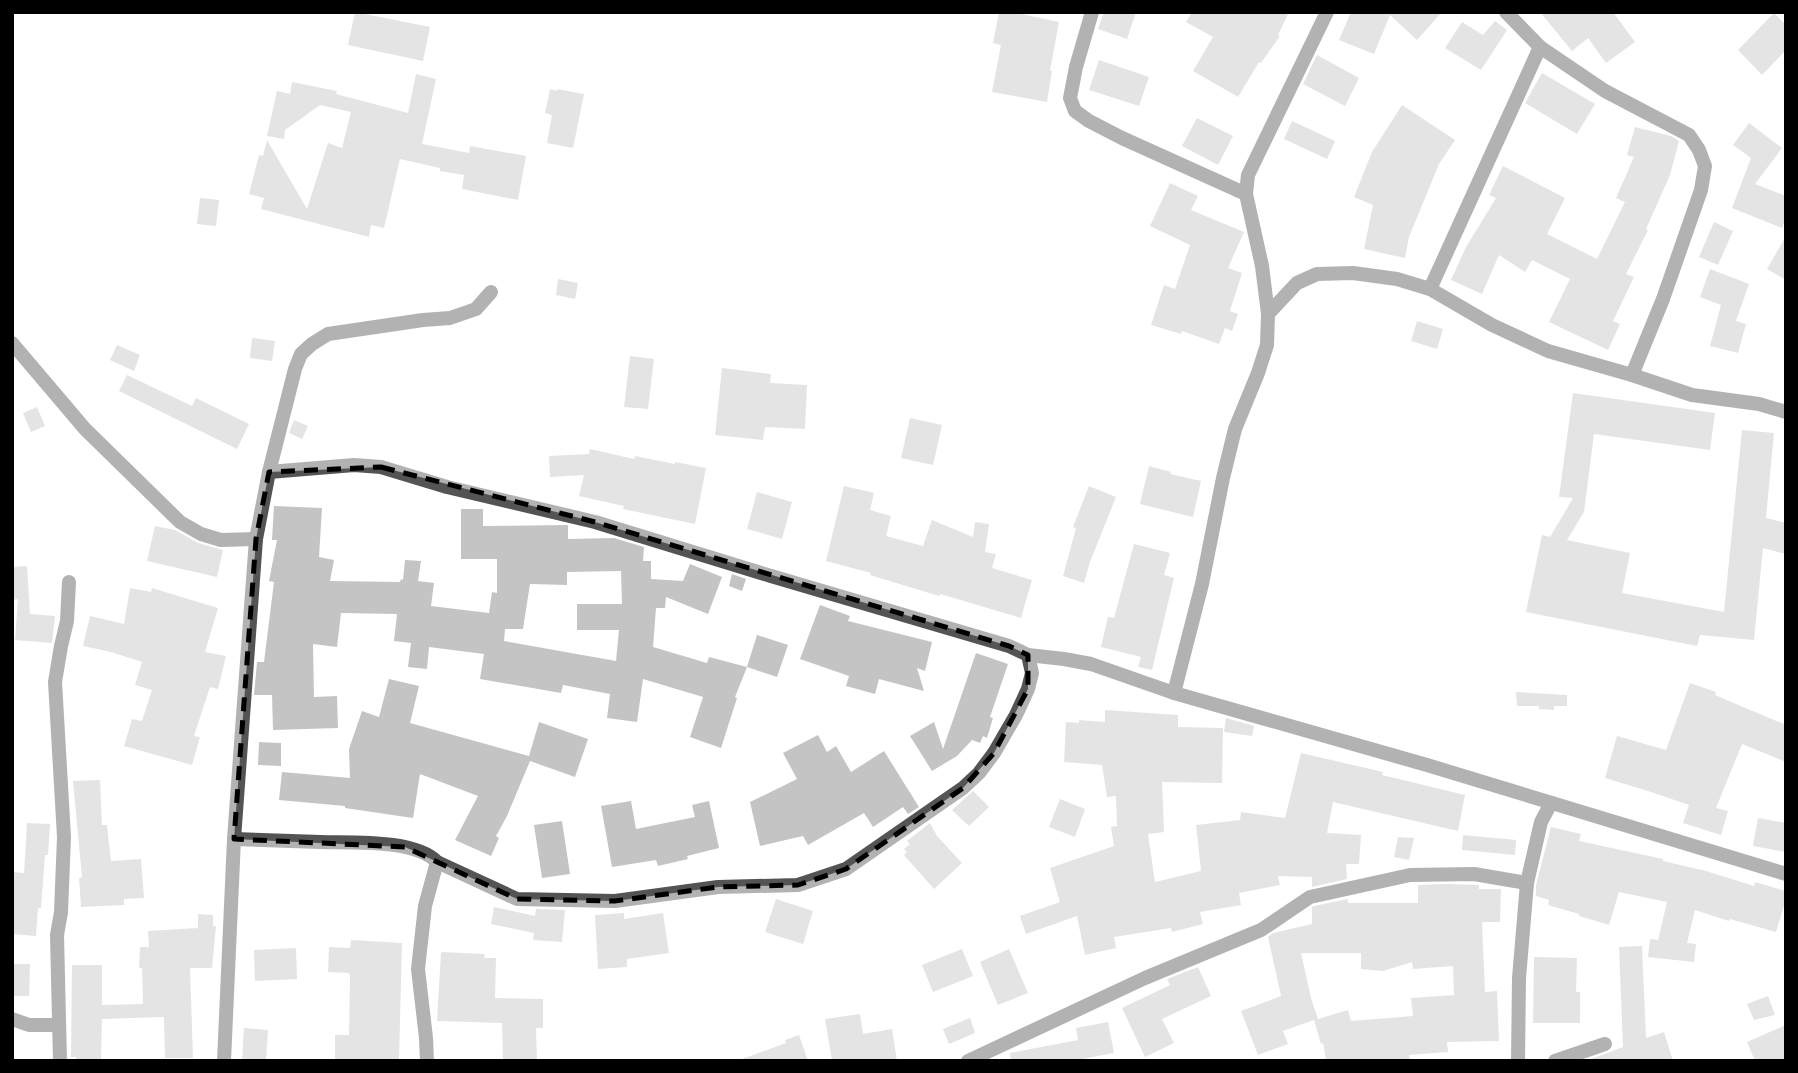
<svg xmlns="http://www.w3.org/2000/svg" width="1798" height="1073" viewBox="0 0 1798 1073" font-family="Arial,sans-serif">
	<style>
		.building { fill: #c4c4c4; fill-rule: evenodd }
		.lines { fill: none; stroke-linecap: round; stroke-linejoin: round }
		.minor { stroke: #545454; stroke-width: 14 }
		.marked { fill: none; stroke: #000; stroke-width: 5; stroke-dasharray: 14 9; stroke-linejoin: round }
	</style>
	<rect width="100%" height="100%" fill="#fff"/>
	<g class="building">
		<path d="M355 12 430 27 423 61 348 45Z"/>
		<path d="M999 12H1013L1059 22 1050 71H1052L1047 102 992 92 1001 45 993 43Z"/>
		<path d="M1104 12H1136L1127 39 1098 29Z"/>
		<path d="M1192 12H1289L1278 35 1280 36 1261 63 1259 62 1238 97 1193 71 1213 37 1186 22Z"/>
		<path d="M1351 12H1442L1417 40 1390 15 1374 54 1339 40Z"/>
		<path d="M1540 12H1613L1635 42 1606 63 1588 38 1572 51Z"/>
		<path d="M1774 13 1786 25V50L1762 75 1738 50Z"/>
		<path d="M1495 21 1507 30 1481 70 1445 48 1462 22 1483 35Z"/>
		<path d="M1317 55 1359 78 1345 106 1303 84Z"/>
		<path d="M1099 60 1149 77 1139 106 1089 90Z"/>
		<path d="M1542 73 1595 104 1577 134 1525 103Z"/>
		<path d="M416 74 436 79 422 144 469 153 470 146 526 156 518 200 462 189 464 175 440 171V168L400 159 384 228 371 225 369 237 261 209 264 198 249 194 259 155 263 156 267 140 307 209 328 143 342 148 351 112 320 105 285 130 284 139 267 136 277 91 290 94 292 82 337 91 336 94 408 113Z"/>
		<path d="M550 89 557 91V89L584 94 573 148 547 143 552 115 545 113Z"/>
		<path d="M1402 105 1455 140 1439 164 1409 237 1405 258 1364 249 1373 205 1354 197 1372 152Z"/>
		<path d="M1197 118 1233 136 1218 165 1182 146Z"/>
		<path d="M1292 121 1335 141 1327 159 1284 139Z"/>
		<path d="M1749 123 1782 148 1755 184 1786 196V218L1782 228 1732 208 1751 158 1733 145Z"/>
		<path d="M1635 127 1671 136 1679 141 1670 175 1646 229 1648 230 1626 274 1634 277 1613 321 1620 324 1608 350 1549 322 1570 279 1532 260 1525 272 1499 255 1482 294 1451 280 1466 247 1496 198 1489 195 1503 166 1565 198 1547 234 1597 259 1625 202 1616 198 1634 157 1627 155Z"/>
		<path d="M1170 183 1198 196 1191 210 1244 232 1228 268 1242 273 1230 311 1238 314 1232 331 1225 328 1219 344 1182 331 1181 334 1151 325 1164 285 1175 289 1190 245 1150 226Z"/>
		<path d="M200 198 219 200 216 226 197 224Z"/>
		<path d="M1714 222 1733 231 1718 265 1699 257Z"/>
		<path d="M1786 236V280L1767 269Z"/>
		<path d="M1710 269 1749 284 1736 321 1746 324 1738 353 1710 346 1721 305 1700 297Z"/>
		<path d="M558 279 578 283 575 299 556 295Z"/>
		<path d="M1417 321 1443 329 1437 349 1411 341Z"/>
		<path d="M252 338 275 341 272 361 250 358Z"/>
		<path d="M117 345 140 355 134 371 110 360Z"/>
		<path d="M630 356 654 359 648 409 624 407Z"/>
		<path d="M722 368 771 374 770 383 807 385 805 429 765 427 763 440 715 435Z"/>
		<path d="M127 375 192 406 196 398 249 424 237 449 119 391Z"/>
		<path d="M1573 393 1715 413 1710 450 1594 434 1584 512 1567 540 1630 553 1622 593 1724 612 1742 430 1774 433 1766 518 1786 523V554L1763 548 1754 640 1700 635 1697 646 1526 612 1542 535 1550 537 1573 498 1559 497Z"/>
		<path d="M37 407 45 426 31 432 23 413Z"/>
		<path d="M910 418 942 425 933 465 901 458Z"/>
		<path d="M294 420 308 426 302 439 289 433Z"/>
		<path d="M590 449 634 459 635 456 675 464V462L706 468 695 524 623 509 624 506 579 496 584 475 550 477 549 456 589 454Z"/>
		<path d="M1149 466 1171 472 1170 474 1201 481 1193 517 1140 504Z"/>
		<path d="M844 486 874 493 870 510 891 516 886 536 923 546 932 520 973 537 975 522 989 524 985 552 996 554 992 568 1032 580 1021 618 940 594 939 596 870 575 871 573 826 561Z"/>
		<path d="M1089 486 1116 497 1090 562 1084 583 1063 576 1076 528 1073 527Z"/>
		<path d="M757 492 792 502 782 539 747 529Z"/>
		<path d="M274 506 322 508 319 557 334 560 330 581 400 582 401 579 403 580 405 560 421 561 418 581 434 583 431 606 489 613 492 592 497 593V559H461V509H483V526L566 525H568V539L614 538 644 547 643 561H651V579L683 581 690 564 722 577 708 614 666 597 665 608H656L653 647 707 663 709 657 747 667 735 697 737 698 721 748 690 737 703 697 643 679 637 722 607 718 610 694 563 685 561 693 480 679 484 654 429 647 427 669 408 667 411 643 394 641 397 614 341 613 337 647 313 644 314 697 337 696 338 728 273 730 272 695H254L257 662H264L274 582 269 581 277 540H272ZM621 571 622 604H577V630H619L616 661 504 641 505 629H523L530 584 567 585V572Z"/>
		<path d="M155 526 175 530 198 543 223 550 217 577 147 561Z"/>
		<path d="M1134 544 1170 553 1164 575 1174 578 1152 670 1138 667 1141 657 1101 647 1108 617 1114 618Z"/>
		<path d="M27 566 30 614 55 616 52 643 15 640 18 599 12 600V567Z"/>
		<path d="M732 574 746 579 742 591 729 586Z"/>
		<path d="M130 588 151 592 152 588 218 608 205 652 226 656 218 689 210 687 194 736 200 737 192 765 124 746 132 719 142 721 152 690 135 685 142 662 111 652 83 646 90 616 124 624Z"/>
		<path d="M820 605 850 616 848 621 932 642 925 671 917 668 924 691 879 679 875 694 846 686 849 676 800 659Z"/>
		<path d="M757 635 788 645 777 677 747 667Z"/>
		<path d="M976 653 1008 664 990 717 993 718 987 738 983 736 980 743 972 740 957 756 932 771 910 736 934 722 943 749Z"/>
		<path d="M389 679 419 686 410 723 529 756 539 722 588 739 575 777 530 761 507 816 496 836 499 838 491 856 455 840 478 796 420 774 413 818 345 808V806L279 800 282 772 350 778 349 749 362 711 379 717Z"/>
		<path d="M1690 683 1716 692 1715 695 1786 725V762L1742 744 1716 808 1728 811 1721 835 1683 823 1689 805 1648 791 1605 778 1617 736 1666 750Z"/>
		<path d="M1516 692 1567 695V706H1554V710L1539 709V706H1517Z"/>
		<path d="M1105 710 1178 715V727L1223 728 1222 783 1162 782 1164 832 1148 834 1155 882 1201 871 1196 825 1240 820 1241 812 1285 818 1301 753 1383 772 1382 775 1465 795 1458 831 1333 802 1327 833 1361 835 1359 864H1346L1347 879 1312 887V877L1278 876 1280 885 1239 893 1241 905 1200 912 1203 924 1172 932 1171 928 1114 937 1116 948 1085 955 1077 916 1026 934 1020 916 1060 902 1050 868 1114 846 1111 827 1117 826 1116 796 1107 797 1102 765 1064 762 1066 722 1079 723V720L1105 722Z"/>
		<path d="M1226 718 1254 726 1252 736 1224 732Z"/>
		<path d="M818 735 827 752 836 746 851 772 884 751 919 807 908 814 903 807 873 827 864 813 808 845 803 836 760 846 750 802 797 779 783 753Z"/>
		<path d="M259 742 281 743V766L258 765Z"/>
		<path d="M100 780 102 825H107L111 861 141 859 144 898 124 899V905L81 907 79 878 82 877 73 781Z"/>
		<path d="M973 791 989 807 969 826 952 810Z"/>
		<path d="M1060 799 1085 809 1075 837 1049 827Z"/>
		<path d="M631 801 636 829 695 817 692 805 709 801 719 848 687 856 688 859 658 866 656 860 612 867 601 806Z"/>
		<path d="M1758 818 1786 823V852L1753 846Z"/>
		<path d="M562 821 570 874 542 878 534 825Z"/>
		<path d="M27 823 50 824 48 855H45L41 908H38L36 936 12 934V872L24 873Z"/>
		<path d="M930 823 937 836 962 863 934 889 904 855 907 852 904 849 910 844 907 841Z"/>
		<path d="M1551 827 1581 834 1579 841 1663 859V861L1706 871 1754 886 1755 882 1786 891V899L1776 932 1730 919 1729 921 1695 910 1687 943 1696 944 1694 962 1648 957 1650 939 1658 940 1667 902 1619 892 1609 925 1579 916V914L1548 905 1549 900 1536 896V885Z"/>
		<path d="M1463 835 1516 840 1515 855 1462 850Z"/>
		<path d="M1398 837 1414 838 1409 860 1394 857Z"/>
		<path d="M1447 884 1479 885V889H1501L1500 922H1482L1485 992 1497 991 1499 1041 1447 1042 1448 1052 1409 1055 1410 1059 1379 1061H1326L1323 1043 1321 1044 1314 1020 1283 1031 1288 1044 1258 1055 1241 1011 1281 996 1268 937 1273 933 1312 924V907L1314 906 1348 899V903H1418V885ZM1301 953H1361V969L1383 971 1412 962 1413 969 1453 966 1454 995 1411 998 1413 1016 1351 1021 1348 1010 1318 1019 1311 998Z"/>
		<path d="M776 899 813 911 803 944 765 932Z"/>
		<path d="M494 907 535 916 536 909 565 910 562 942 533 940 534 933 491 924Z"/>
		<path d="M624 913V919L663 913 669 953 627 959V967L598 969 595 915Z"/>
		<path d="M198 914 213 915V926H216L212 968H190L193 1058H165L164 1017 102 1019 101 1061H76V1057H71L72 965H102V1005L143 1004 142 968H139L140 947H149L148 931 198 928Z"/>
		<path d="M351 940 402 943 399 1061H335V1035H349L350 976 349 973 328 972 329 947 350 948Z"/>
		<path d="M1642 946 1646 1038 1664 1032 1673 1061H1591V1059L1623 1047 1619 947Z"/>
		<path d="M296 948 297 979 255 981 254 950Z"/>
		<path d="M962 949 973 976 933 992 922 965Z"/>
		<path d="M1009 949 1028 993 998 1005 980 962Z"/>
		<path d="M441 952 485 954 484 958H496L495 998 543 999V1028H536L537 1061H503L502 1023 437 1021Z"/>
		<path d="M1534 957 1577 958 1576 992H1580V1023H1533Z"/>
		<path d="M12 964H30L29 996H12Z"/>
		<path d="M1198 967 1211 996 1162 1019 1174 1043 1145 1057 1122 1008 1170 985 1167 979Z"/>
		<path d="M1768 996 1775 1015 1754 1020 1747 1004Z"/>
		<path d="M860 1014 863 1034 892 1029 897 1061H832L825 1019Z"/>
		<path d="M970 1018 975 1033 949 1044 943 1029Z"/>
		<path d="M1108 1022 1114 1053 1072 1061H1011L1010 1053 1078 1040 1076 1028Z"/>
		<path d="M1786 1025V1061H1755L1747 1042Z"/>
		<path d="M244 1028 268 1030 266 1061H242Z"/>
		<path d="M799 1035 808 1061H743L742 1059 786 1043 785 1040Z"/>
	</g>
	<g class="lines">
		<g class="minor">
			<path d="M1092 12 1076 67 1070 98 1075 111 1089 121 1122 138 1246 194"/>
			<path d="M1506 12 1540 47 1605 91 1689 135 1699 150 1705 166 1701 190 1663 299 1632 375"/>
			<path d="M1430 289 1540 47"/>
			<path d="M1268 314 1297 283 1317 274 1353 273 1397 279 1430 289 1492 325 1548 351 1632 375 1692 395 1759 404 1786 412"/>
			<path d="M12 343 85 429 180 522 201 534 221 540 256 539"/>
			<path d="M269 472 354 465 381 467 447 487 595 522 771 576 1009 646 1028 655 1064 659 1091 664 1174 693 1427 765 1786 874"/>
			<path d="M1174 693 1202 584 1223 478 1235 429 1258 373 1267 345 1268 314 1262 266 1246 194 1248 175 1327 12"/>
			<path d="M234 839C263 840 292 841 321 842 352 843 415 839 437 862L517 899 615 901 718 887 798 885 846 869 963 788 979 773 994 753 1016 715 1028 689 1032 673 1028 655"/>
			<path d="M12 1019 29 1025H58"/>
			<path d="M60 1061 57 935 61 912 64 837 55 682 61 646 67 621 69 582"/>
			<path d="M224 1061 234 839 256 539 269 472 295 369 301 354 312 344 328 334 423 320 450 318 476 309 491 292"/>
			<path d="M427 1061 426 1038 418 969 425 906 437 862"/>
			<path d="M968 1061 1145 978 1261 930 1310 897 1410 875 1474 874 1527 883"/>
			<path d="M1518 1061 1519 978 1527 883 1541 822 1551 803"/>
			<path d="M1555 1061 1605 1044"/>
		</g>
	</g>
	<path d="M0 0H1798V1073H0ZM381 467 595 522 1009 646 1028 655V689L994 753 963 788 846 869 798 885 718 887 615 901 517 899 405 847 234 839 256 539 269 472Z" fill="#fff" fill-opacity=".55" fill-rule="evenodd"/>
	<path class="marked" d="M381 467 595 522 1009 646 1028 655V689L994 753 963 788 846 869 798 885 718 887 615 901 517 899 405 847 234 839 256 539 269 472Z"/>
	<rect width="1798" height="1073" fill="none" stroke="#000000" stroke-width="28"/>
</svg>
